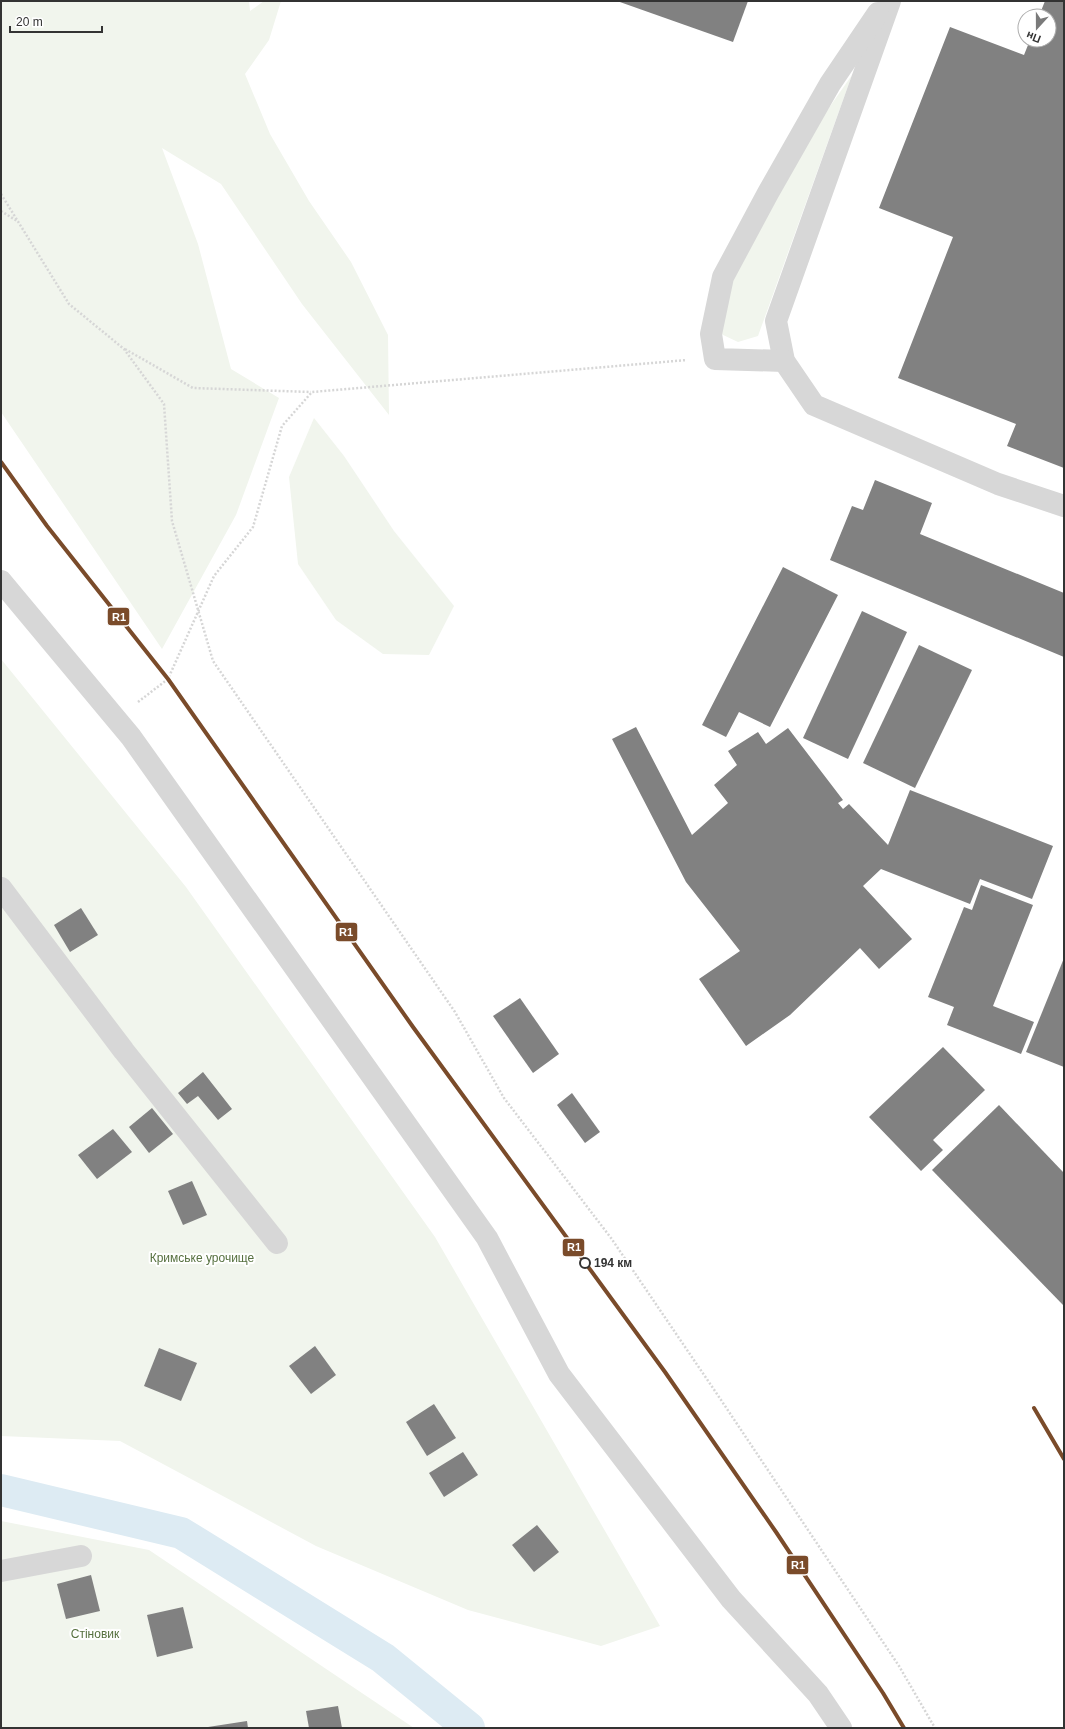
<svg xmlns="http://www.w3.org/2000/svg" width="1065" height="1729" viewBox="0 0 1065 1729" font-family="Arial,sans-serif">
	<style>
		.green { fill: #f1f5ed }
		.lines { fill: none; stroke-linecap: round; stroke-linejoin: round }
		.canal { stroke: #ddebf3; stroke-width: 32 }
		.building { fill: #818181 }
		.path { stroke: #d6d6d6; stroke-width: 2.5; stroke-dasharray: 2 2; stroke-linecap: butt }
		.minor { stroke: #d7d7d7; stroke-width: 22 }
		.rail-1-casing { stroke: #fff; stroke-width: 7 }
		.rail-1 { stroke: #7a4b2a; stroke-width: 4 }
		.stop-dot { fill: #fff; stroke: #333; stroke-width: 2 }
		.labels { text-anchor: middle; stroke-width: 4; stroke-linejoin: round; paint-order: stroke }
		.park-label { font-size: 12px; fill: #56703f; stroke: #fff }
		.stop-label { font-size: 12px; font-weight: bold; fill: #333; stroke: #fff; text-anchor: start }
		.line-badge { stroke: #fff; stroke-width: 1.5 }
		.badge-label { font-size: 11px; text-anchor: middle; font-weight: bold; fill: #fff }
	</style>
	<rect width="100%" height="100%" fill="#fff"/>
	<g class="green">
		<path d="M1 1H249L250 11 264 1H281L269 40 245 74 270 134 309 201 351 262 388 335 389 415 302 304 221 184 162 148 198 244 231 369 279 398 236 515 162 649 1 412Z"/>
		<path d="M852 75 758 336 738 342 721 334 730 285 805 142Z"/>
		<path d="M314 418 344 456 394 531 454 606 429 655 383 654 336 620 298 564 289 477Z"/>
		<path d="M1 659 186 887 435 1237 660 1626 601 1646 468 1610 316 1546 120 1441 1 1436Z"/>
		<path d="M1 1521 149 1550 414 1728H1Z"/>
	</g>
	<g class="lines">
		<path class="canal" d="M1 1490 181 1533 383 1658 469 1728"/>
	</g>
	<g class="building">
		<path d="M617 1H748L733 42Z"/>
		<path d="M1045 1H1064V468L1007 446 1016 424 898 378 953 237 879 208 950 27 1024 55 1030 40H1049V16H1039Z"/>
		<path d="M875 480 932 503 920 534 1064 593V657L830 560 852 506 863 510Z"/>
		<path d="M783 567 838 595 770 727 739 712 726 737 702 725Z"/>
		<path d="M862 611 907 632 848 759 803 738Z"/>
		<path d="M919 645 972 670 915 788 863 763Z"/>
		<path d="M636 727 692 835 728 803 714 785 737 765 728 751 758 732 766 744 788 728 843 800 838 803 843 809 849 804 888 845 910 790 1053 846 1032 899 980 879 970 904 881 869 863 886 912 939 879 969 860 948 790 1015 746 1046 699 979 740 951 686 882 612 739Z"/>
		<path d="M981 885 1033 905 993 1006 1034 1022 1021 1054 947 1025 954 1007 928 997 964 907 972 910Z"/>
		<path d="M81 908 98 935 70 952 54 925Z"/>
		<path d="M1064 958V1067L1026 1052Z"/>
		<path d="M520 998 559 1054 533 1073 493 1016Z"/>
		<path d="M943 1047 985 1090 933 1140 943 1150 921 1171 869 1117Z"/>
		<path d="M203 1072 232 1109 218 1120 198 1096 187 1104 178 1093Z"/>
		<path d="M572 1093 600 1132 585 1143 557 1105Z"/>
		<path d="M999 1105 1064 1173V1306L932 1170Z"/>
		<path d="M152 1108 173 1134 149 1153 129 1127Z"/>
		<path d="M113 1129 132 1152 97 1179 78 1155Z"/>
		<path d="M192 1181 207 1215 183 1225 168 1191Z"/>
		<path d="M315 1346 336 1375 311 1394 289 1366Z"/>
		<path d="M159 1348 197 1363 181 1401 144 1386Z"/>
		<path d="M434 1404 456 1438 427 1456 406 1422Z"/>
		<path d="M463 1452 478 1475 444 1497 429 1473Z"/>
		<path d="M537 1525 559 1552 534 1572 512 1545Z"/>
		<path d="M91 1575 100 1611 66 1619 57 1584Z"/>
		<path d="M183 1607 193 1648 157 1657 147 1615Z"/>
		<path d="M338 1706 342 1728H309L306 1711Z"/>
		<path d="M247 1721 248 1728H208V1727Z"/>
	</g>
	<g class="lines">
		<g class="path">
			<path d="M1 194 69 304 124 349 164 404 172 521 213 661 455 1012 504 1098 611 1238 717 1394 899 1666 935 1728"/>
			<path d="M1 211 17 221"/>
			<path d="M125 349 193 388 311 392"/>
			<path d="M138 702 168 679 214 576 253 527 282 426 312 392 687 360"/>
		</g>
		<g class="minor">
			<path d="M890 1 776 321 784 361 814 405 998 484 1064 506"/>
			<path d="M784 361 715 359 711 334 723 277 768 193 830 84 878 13"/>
			<path d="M1 581 131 737 487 1238 559 1374 731 1599 818 1694 841 1728"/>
			<path d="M1 888 124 1051 277 1243"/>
			<path d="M1 1571 81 1556"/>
		</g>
		<g class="rail-1-casing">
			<g id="rail-1">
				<path d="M1 462 47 526 168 679 413 1027 665 1372 776 1532 883 1693 904 1728"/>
				<path d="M1034 1408 1064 1459"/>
			</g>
		</g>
		<use href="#rail-1" class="rail-1"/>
	</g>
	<circle class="stop-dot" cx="585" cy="1263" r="5"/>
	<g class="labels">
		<g class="park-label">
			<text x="202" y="1262">Кримське урочище</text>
			<text x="95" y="1638">Стіновик</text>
		</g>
		<g class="stop-label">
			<text x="594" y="1267">194 км</text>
		</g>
	</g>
	<g class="line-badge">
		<rect x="107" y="607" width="23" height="19" rx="4" fill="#7a4b2a"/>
		<rect x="335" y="922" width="23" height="20" rx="4" fill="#7a4b2a"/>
		<rect x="562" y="1238" width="23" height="19" rx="4" fill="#7a4b2a"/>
		<rect x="786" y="1555" width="23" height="20" rx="4" fill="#7a4b2a"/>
	</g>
	<g class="badge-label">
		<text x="119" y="621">R1</text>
		<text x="346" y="936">R1</text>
		<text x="574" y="1251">R1</text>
		<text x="798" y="1569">R1</text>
	</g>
	<rect width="1065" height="1729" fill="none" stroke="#333333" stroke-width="4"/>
	<g transform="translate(1037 28) rotate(201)"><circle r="19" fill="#ffffff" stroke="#adadad"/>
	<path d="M0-3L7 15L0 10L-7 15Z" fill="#7a7a7a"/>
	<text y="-6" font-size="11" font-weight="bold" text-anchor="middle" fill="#333333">Пн</text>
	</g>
	<path d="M10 26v6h92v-6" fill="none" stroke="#333333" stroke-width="2"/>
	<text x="16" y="26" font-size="12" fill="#333333" stroke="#ffffff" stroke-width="3" paint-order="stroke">20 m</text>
</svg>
